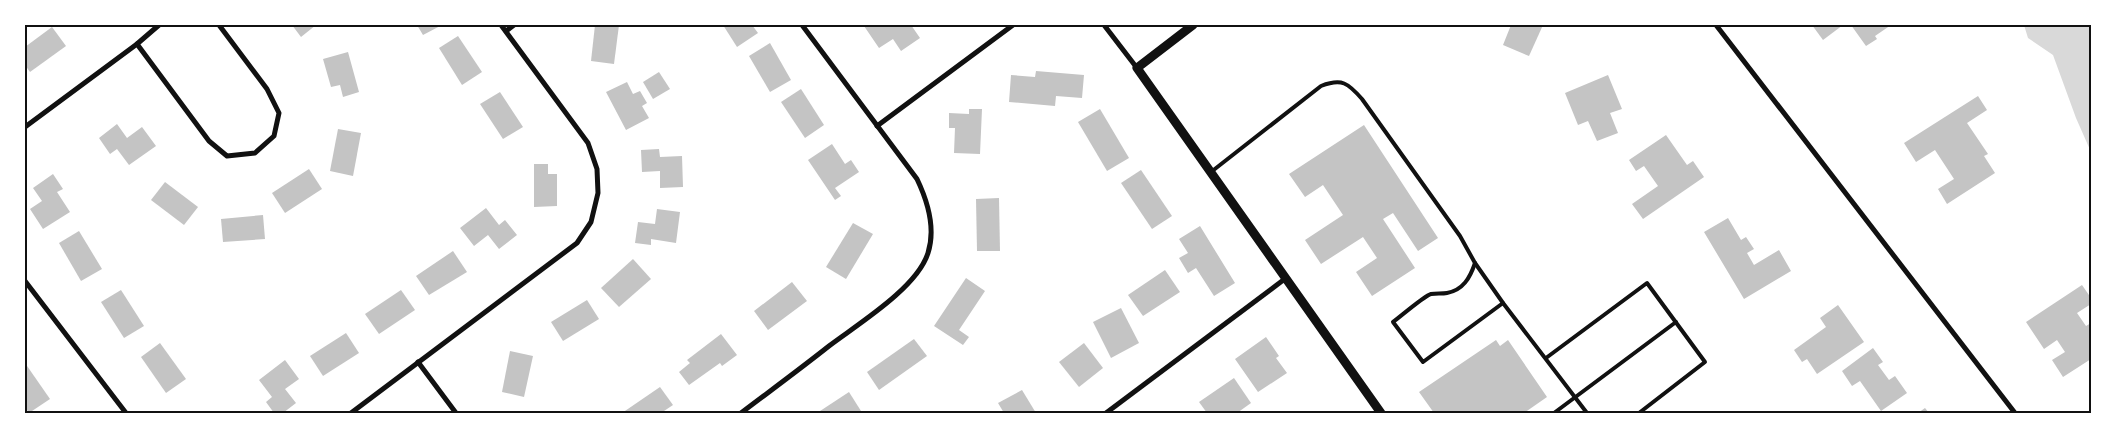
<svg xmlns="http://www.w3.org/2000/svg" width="2116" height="438" viewBox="0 0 2116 438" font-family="'Sofia Sans Condensed',sans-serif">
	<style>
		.water { fill: #d9d9d9 }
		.building { fill: #c4c4c4 }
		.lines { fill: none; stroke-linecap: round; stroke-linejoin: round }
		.service { stroke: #111; stroke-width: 4 }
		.minor { stroke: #111; stroke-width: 5 }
		.tertiary { stroke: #111; stroke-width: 9 }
		.neatline { fill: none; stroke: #111; stroke-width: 2 }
	</style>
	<rect width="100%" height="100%" fill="#fff"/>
	<path class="water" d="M2024 25H2091V152L2076 118 2053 55 2028 38Z"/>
	<g class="building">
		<path d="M292 25H316L301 37Z"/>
		<path d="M417 25H442L423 35Z"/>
		<path d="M595 25H619L614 64 591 61Z"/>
		<path d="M723 25H752L758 33 737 47Z"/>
		<path d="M866 25H911L920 38 901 51 893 39 879 48 864 26Z"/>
		<path d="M1511 25H1543L1529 56 1503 45Z"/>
		<path d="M1812 25H1843L1823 40Z"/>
		<path d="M1851 25H1891L1875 36 1877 39 1866 46Z"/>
		<path d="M52 27 66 46 30 72 25 65V47Z"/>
		<path d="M458 36 482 72 462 85 439 48Z"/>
		<path d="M770 43 791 80 770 92 749 56Z"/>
		<path d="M348 52 359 92 343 97 340 85 331 87 323 59Z"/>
		<path d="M1036 71 1084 75 1082 98 1056 96 1055 106 1009 102 1011 75 1035 77Z"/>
		<path d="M659 72 670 89 653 99 643 82Z"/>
		<path d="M1608 75 1622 109 1610 113 1618 133 1597 141 1588 121 1578 125 1565 93Z"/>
		<path d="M627 82 633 94 640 91 647 103 642 106 649 118 626 130 606 92Z"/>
		<path d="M801 89 824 125 805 138 781 102Z"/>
		<path d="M500 92 523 127 503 139 480 104Z"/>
		<path d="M1978 96 1987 110 1967 123 1988 154 1984 156 1995 173 1947 204 1938 189 1954 179 1935 150 1916 162 1904 143Z"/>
		<path d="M969 109H982L980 154 954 153 955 128H949V113L969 114Z"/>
		<path d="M1100 109 1129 158 1107 171 1078 122Z"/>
		<path d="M117 124 127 138 142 127 156 146 129 165 117 149 110 154 99 138Z"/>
		<path d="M1364 125 1438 238 1418 251 1393 213 1383 219 1415 268 1372 296 1356 272 1377 258 1363 237 1321 264 1305 240 1343 215 1323 185 1305 197 1289 174Z"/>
		<path d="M338 129 361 133 353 176 330 171Z"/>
		<path d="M1666 135 1687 165 1693 161 1704 177 1643 219 1632 204 1658 186 1644 166 1636 171 1629 160Z"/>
		<path d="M832 144 845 164 851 160 859 172 835 188 841 196 835 200 808 160Z"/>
		<path d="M659 149 660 157 682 156 683 187 660 188V171L642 172 641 150Z"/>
		<path d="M534 164H548V174H557V206L534 207Z"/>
		<path d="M309 169 322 189 285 213 272 193Z"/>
		<path d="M1141 170 1172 216 1152 229 1121 183Z"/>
		<path d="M53 174 63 189 57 192 70 212 43 229 30 209 42 201 33 188Z"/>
		<path d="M165 182 198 207 184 225 151 200Z"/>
		<path d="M999 198 1000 251H977L976 199Z"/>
		<path d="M486 208 499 225 505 220 517 235 499 249 488 235 474 246 460 228Z"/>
		<path d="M657 209 680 212 676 243 651 239V245L635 243 638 222 655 224Z"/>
		<path d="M263 215 265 239 223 242 221 219Z"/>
		<path d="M1728 218 1741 240 1746 237 1754 249 1747 253 1754 265 1779 250 1791 271 1744 299 1704 232Z"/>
		<path d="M853 223 873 234 846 279 826 267Z"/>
		<path d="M1200 226 1235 283 1214 296 1196 268 1188 273 1179 258 1188 253 1179 239Z"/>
		<path d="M79 231 102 269 81 281 59 243Z"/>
		<path d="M453 251 467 272 429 295 416 276Z"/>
		<path d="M633 259 651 279 619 307 601 288Z"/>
		<path d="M1165 270 1180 292 1143 316 1128 295Z"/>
		<path d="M966 278 985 291 959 330 969 337 963 345 934 326Z"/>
		<path d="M792 282 807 301 768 330 754 311Z"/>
		<path d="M2082 285 2091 298V304L2077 313 2086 326 2091 323V359L2063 377 2052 360 2065 352 2057 340 2044 349 2026 322Z"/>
		<path d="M121 290 144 326 124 338 101 302Z"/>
		<path d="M401 290 415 310 379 334 365 314Z"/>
		<path d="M587 300 599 319 563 341 551 322Z"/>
		<path d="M1838 305 1864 342 1817 374 1807 359 1802 362 1794 350 1826 327 1820 318Z"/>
		<path d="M1121 308 1139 343 1111 358 1093 322Z"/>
		<path d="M346 333 359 353 323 376 310 356Z"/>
		<path d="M721 334 737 355 722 366 720 363 689 385 679 372 690 363 687 360Z"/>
		<path d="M1266 337 1279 356 1276 358 1287 373 1258 392 1235 359Z"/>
		<path d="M914 339 927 356 879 390 867 372Z"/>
		<path d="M1496 340 1500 346 1508 340 1547 397 1524 413H1434L1419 392Z"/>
		<path d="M160 343 186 379 166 393 141 357Z"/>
		<path d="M1084 343 1103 368 1079 387 1059 362Z"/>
		<path d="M1873 348 1883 362 1878 365 1889 380 1895 376 1907 393 1881 411 1860 381 1852 386 1842 371Z"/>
		<path d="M510 351 533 356 524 397 502 392Z"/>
		<path d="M285 360 299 379 285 389 296 403 283 413H274L266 402 272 397 259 380Z"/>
		<path d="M25 363 50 399 29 413 25 407Z"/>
		<path d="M1234 378 1251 403 1237 413H1207L1199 402Z"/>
		<path d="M660 387 673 405 661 413H622Z"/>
		<path d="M1022 390 1036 413H1004L998 403Z"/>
		<path d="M849 392 861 411 858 413H817Z"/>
		<path d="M1925 408 1929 413H1918Z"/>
	</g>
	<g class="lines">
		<g class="service">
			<path d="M1211 172 1321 86C1342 78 1348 83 1362 99L1460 236 1475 263 1503 303 1587 413"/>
			<path d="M1475 263C1470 278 1463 290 1447 293 1442 294 1436 293 1431 294 1424 296 1400 317 1393 322L1423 362 1503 303"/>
			<path d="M1546 358 1647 283 1705 362 1639 413"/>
			<path d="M1554 413 1676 322"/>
		</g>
		<g class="minor">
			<path d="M1104 25 1137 68"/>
			<path d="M1716 25 2015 413"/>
			<path d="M506 31 514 25"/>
			<path d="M137 44 209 141 227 156 255 153 274 136 279 113 267 89 219 25"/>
			<path d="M877 126 1013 25"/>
			<path d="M25 127 137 44 159 25"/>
			<path d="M25 281 126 413"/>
			<path d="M418 362 456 413"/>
			<path d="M351 413 577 243 591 222 598 193 597 169 588 143 501 25"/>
			<path d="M741 413C770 391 800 369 829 346 858 324 917 288 928 253 936 228 928 202 917 179L802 25"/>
			<path d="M1106 413 1286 278"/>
		</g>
		<path class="tertiary" d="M1193 25 1137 68 1381 413"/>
	</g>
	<rect width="2116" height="438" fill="none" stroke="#ffffff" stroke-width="52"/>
	<rect x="26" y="26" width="2064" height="386" class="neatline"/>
</svg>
